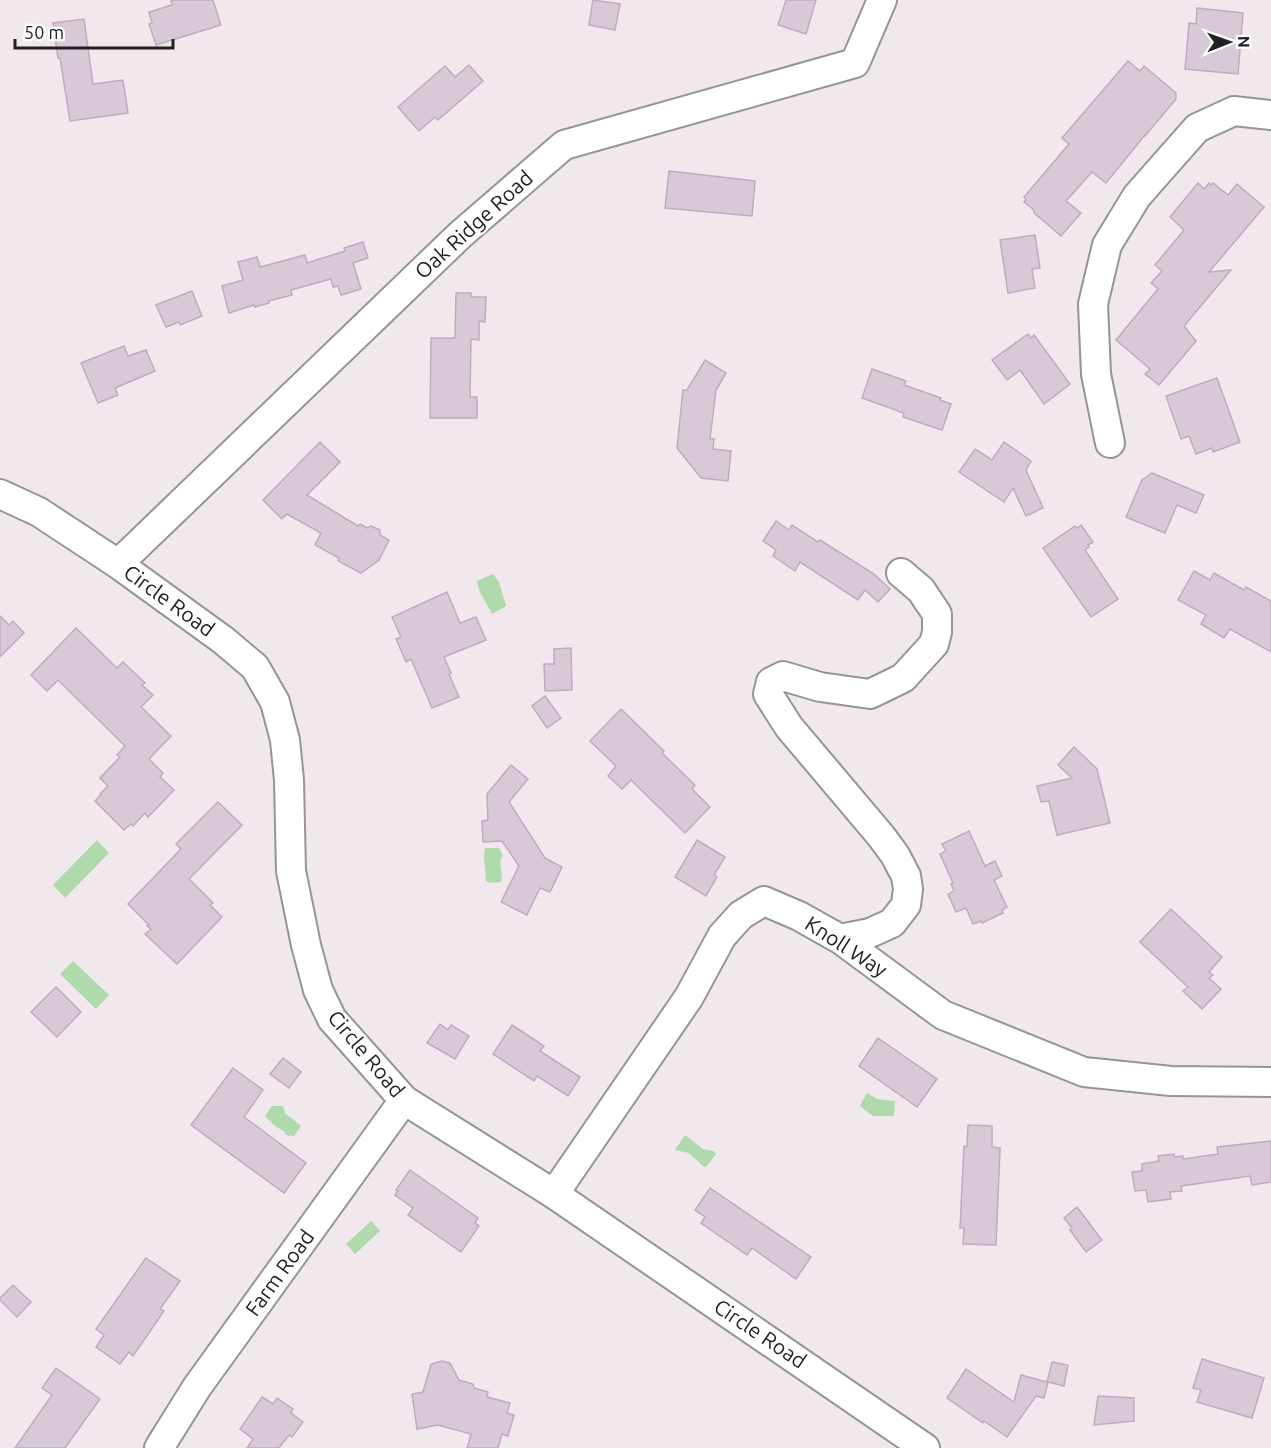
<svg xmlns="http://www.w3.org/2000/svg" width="1271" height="1448" viewBox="0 0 1271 1448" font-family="Ubuntu,sans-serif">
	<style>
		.water { fill: #afdaac }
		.building { fill: #d7c9d5; stroke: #c1abbe; stroke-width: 1.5 }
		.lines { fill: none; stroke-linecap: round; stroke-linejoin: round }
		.minor-casing { stroke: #959595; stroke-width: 32 }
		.minor { stroke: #fff; stroke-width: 28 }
		.labels { text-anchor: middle; stroke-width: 4.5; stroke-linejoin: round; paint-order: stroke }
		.street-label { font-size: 21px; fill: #212121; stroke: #fff }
	</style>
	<rect width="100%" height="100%" fill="#f0e8ed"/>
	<g class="water">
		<path d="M493 574 499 582 506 606 492 614 479 590 477 581Z"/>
		<path d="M97 840 109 853 65 898 53 885Z"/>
		<path d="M485 848H499L503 856 500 861 502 877 501 882 489 883 486 881 484 856Z"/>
		<path d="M73 961 109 995 96 1009 60 974Z"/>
		<path d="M867 1093 877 1099 895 1101 894 1116H873L860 1106Z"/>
		<path d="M272 1106H283L285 1113 301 1126 293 1137 291 1135 289 1136 285 1134V1132L275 1126 265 1116Z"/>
		<path d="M685 1135 703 1149 713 1151 716 1154 707 1166 704 1167 689 1153 675 1150Z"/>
		<path d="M371 1221 380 1231 355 1254 346 1244Z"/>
	</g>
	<g class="building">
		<path d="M171 0H213L221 25 156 45 149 24 152 23 149 12 172 5Z"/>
		<path d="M593 0 620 4 615 30 589 25Z"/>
		<path d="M786 0H816L806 34 778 25Z"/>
		<path d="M1197 8 1243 13 1238 74 1185 69 1189 23 1196 24Z"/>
		<path d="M84 19 93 84 123 80 128 113 70 121 60 58H58L53 23Z"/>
		<path d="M1128 61 1140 71 1144 66 1176 93V99L1145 136V135L1106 183 1092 172 1066 201 1081 213 1061 236 1034 213V210L1024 202 1026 199 1024 197 1069 144 1062 138Z"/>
		<path d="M469 65 483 81 438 120 435 117 419 131 398 107 445 66 455 77Z"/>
		<path d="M669 171 755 181 752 216 665 208Z"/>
		<path d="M1198 183 1204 189 1209 183 1211 185 1213 183 1228 195 1237 184 1264 207 1209 272 1231 270 1184 326 1196 341 1159 385 1145 374 1150 369 1116 340 1158 289 1151 283 1162 271 1155 265 1184 230 1170 217Z"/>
		<path d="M1035 235 1040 268 1032 269 1035 288 1008 293 1000 240Z"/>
		<path d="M363 242 368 258 353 263 361 289 341 295 338 286 333 287 331 279 291 290 292 295 269 301V303L255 307 254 305 229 313 222 286 243 280 238 262 257 257 260 267 305 255 307 263 345 251 344 248Z"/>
		<path d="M192 291 202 316 180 325 179 322 166 327 156 305Z"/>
		<path d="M456 293H471V297H486L485 322 479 321V340L471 339 470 397H477V418H430L431 338H455Z"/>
		<path d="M1028 334 1031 338 1034 335 1070 384 1044 404 1020 370 1007 380 992 360Z"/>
		<path d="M124 346 128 356 146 350 155 371 115 388 118 395 98 403 81 363Z"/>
		<path d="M705 360 726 373 716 390 710 439H714L713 449 731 451 728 481 701 478 677 448 683 390H687Z"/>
		<path d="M872 369 906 381 904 385 941 398 940 400 951 404 942 430 903 417 904 413 862 398Z"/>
		<path d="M1217 378 1240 442 1213 452 1212 448 1196 454 1189 436 1181 439 1166 396Z"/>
		<path d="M320 442 340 462 307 495 358 526 360 524 367 528 371 526 380 530V535L389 540 379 560 361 573 338 561 339 558 315 545 321 533 287 514 282 519 263 500Z"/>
		<path d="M1004 442 1031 461 1026 470 1043 508 1026 516 1013 488 1004 502 959 472 975 449 992 460Z"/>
		<path d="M1152 473 1204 495 1196 513 1177 505 1165 533 1126 517 1142 480Z"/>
		<path d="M776 521 789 530 792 525 818 542 820 540 874 574 890 589 878 602 865 590 858 600 800 562 795 571 773 556 776 550 763 541Z"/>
		<path d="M1081 525 1093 542 1088 545 1089 547 1085 550 1118 599 1091 617 1043 548 1075 526 1077 528Z"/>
		<path d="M1194 571 1210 580 1214 573 1244 590 1246 587 1271 601V652L1230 629 1224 638 1201 624 1206 615 1178 600Z"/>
		<path d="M447 592 460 623 476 617 486 640 444 657 451 673 449 674 459 697 432 708 411 659 406 662 396 639 401 637 392 617Z"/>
		<path d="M0 616 9 625 13 621 24 633 0 657Z"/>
		<path d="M76 628 117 668 123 662 145 683 142 685 153 695 141 707 171 736 149 759 163 773 160 777 174 790 148 817 145 813 133 826 131 824 124 830 95 801 101 795 100 794 108 786 100 778 120 757 117 755 125 746 58 680 47 691 31 675Z"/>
		<path d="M571 648 572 690 545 691 544 664H554V649Z"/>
		<path d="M545 696 561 718 547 728 532 706Z"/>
		<path d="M621 709 664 751 662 753 695 785 692 789 710 807 685 833 631 780 622 789 608 776 616 766 590 741Z"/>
		<path d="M1074 747 1097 769 1110 823 1057 835 1049 801 1041 802 1037 786 1072 778 1058 765Z"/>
		<path d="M511 765 528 779 509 802 545 858 562 867 550 892 540 888 527 915 501 902 519 866 502 841 483 842 482 821 488 820 487 794Z"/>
		<path d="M218 802 242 825 189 879 213 903 210 905 222 917 177 964 145 934 151 929 147 926 149 925 128 904 181 849 176 844Z"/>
		<path d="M969 831 985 866 995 861 1002 876 994 880 1007 907 1002 910 1003 913 982 923 981 921 973 924 966 908 956 912 948 894 954 891 951 884 953 883 940 854 946 851 942 844Z"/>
		<path d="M697 840 725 857 714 875 717 877 706 896 675 877Z"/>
		<path d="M1171 909 1222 957 1209 972 1213 975 1209 978 1221 989 1202 1009 1183 991 1188 987 1140 942Z"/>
		<path d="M56 987 81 1012 57 1037 31 1012Z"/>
		<path d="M440 1024 448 1030 451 1025 469 1036 455 1059 427 1043Z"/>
		<path d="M512 1025 544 1046 540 1051 580 1077 568 1096 537 1076 534 1081 493 1054Z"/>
		<path d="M878 1038 937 1079 917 1107 859 1066Z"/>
		<path d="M283 1058 301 1072 289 1088 270 1074Z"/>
		<path d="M233 1068 263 1090 244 1117 306 1163 284 1193 191 1125Z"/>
		<path d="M968 1125 992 1126V1147L1000 1148 996 1245 963 1244 964 1228H960L964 1146 967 1147Z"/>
		<path d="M1271 1141V1182L1252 1185 1250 1176 1181 1186 1182 1191 1170 1192 1171 1199 1148 1202 1146 1190 1135 1191 1132 1172 1142 1171V1164L1159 1161 1158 1156 1174 1154V1157L1183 1156V1159L1218 1154 1217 1147Z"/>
		<path d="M410 1170 478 1218 475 1223 479 1226 461 1252 408 1215 413 1208 395 1195 398 1191 396 1190Z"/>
		<path d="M710 1188 811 1257 796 1279 752 1248 747 1255 701 1223 705 1217 695 1210Z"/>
		<path d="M1077 1207 1102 1240 1086 1252 1070 1230 1072 1228 1064 1218Z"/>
		<path d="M146 1258 180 1281 160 1309 164 1311 133 1356 129 1352 120 1364 96 1347 104 1335 96 1329Z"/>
		<path d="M13 1285 31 1302 17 1317 0 1300V1298Z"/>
		<path d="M1202 1359 1264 1378 1252 1418 1197 1402 1201 1390 1193 1388Z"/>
		<path d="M442 1361 450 1363 459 1380 473 1384 474 1388 488 1392 487 1397 510 1403 507 1413 514 1415 508 1436 502 1434 498 1448H467L471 1434 438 1425 417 1429 412 1394 423 1392 431 1364Z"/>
		<path d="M1052 1362 1068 1365 1064 1386 1048 1382 1044 1398 1036 1396 1007 1437 984 1421 983 1423 947 1398 966 1369 1014 1402 1021 1375 1047 1382Z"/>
		<path d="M56 1368 100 1399 65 1448H15L52 1395 42 1388Z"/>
		<path d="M1098 1396 1134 1398V1421L1094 1425Z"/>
		<path d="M262 1397 273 1404 277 1398 293 1409 291 1413 303 1422 292 1437 289 1435 279 1448H247L253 1439 240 1429Z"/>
	</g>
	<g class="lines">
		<g class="minor-casing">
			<g id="minor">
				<path d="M1110 443 1096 374 1093 304 1107 245 1137 196 1197 128 1234 111 1271 115"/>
				<path d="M0 494 39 512 118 564 223 640 255 667 275 702 285 740 289 780 291 871 306 945 318 990 332 1019 404 1100 554 1194 925 1448"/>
				<path d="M118 564 460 235 564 145 855 63 882 0"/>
				<path d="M840 939 870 933 892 923 906 905 908 889 906 876 895 855 881 836 789 727 768 694 771 682 783 676 820 687 870 694 903 678 934 644 937 632V614L921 590 901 573"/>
				<path d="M554 1194 689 997 722 936 741 915 764 901 799 916 840 939 943 1015 1084 1072 1171 1081 1271 1082"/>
				<path d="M159 1448 197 1387 404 1100"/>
			</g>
		</g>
		<use href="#minor" class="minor"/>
	</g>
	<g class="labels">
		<g class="street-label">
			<text transform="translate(474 225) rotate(-42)" y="7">Oak Ridge Road</text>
			<text transform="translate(169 601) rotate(36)" y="7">Circle Road</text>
			<text transform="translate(846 947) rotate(33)" y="7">Knoll Way</text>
			<text transform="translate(366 1054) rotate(50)" y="7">Circle Road</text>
			<text transform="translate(280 1273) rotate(-54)" y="7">Farm Road</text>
			<text transform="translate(760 1334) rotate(34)" y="7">Circle Road</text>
		</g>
	</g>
	<g transform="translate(1229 42) rotate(89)" stroke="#ffffff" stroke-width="4.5" paint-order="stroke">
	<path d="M0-4.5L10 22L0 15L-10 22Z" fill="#212121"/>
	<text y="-9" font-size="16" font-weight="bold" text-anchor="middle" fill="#212121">N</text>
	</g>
	<path d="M15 39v9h158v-9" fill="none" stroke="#212121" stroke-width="3"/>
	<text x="24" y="39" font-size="18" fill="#212121" stroke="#ffffff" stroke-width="4.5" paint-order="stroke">50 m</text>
</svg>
